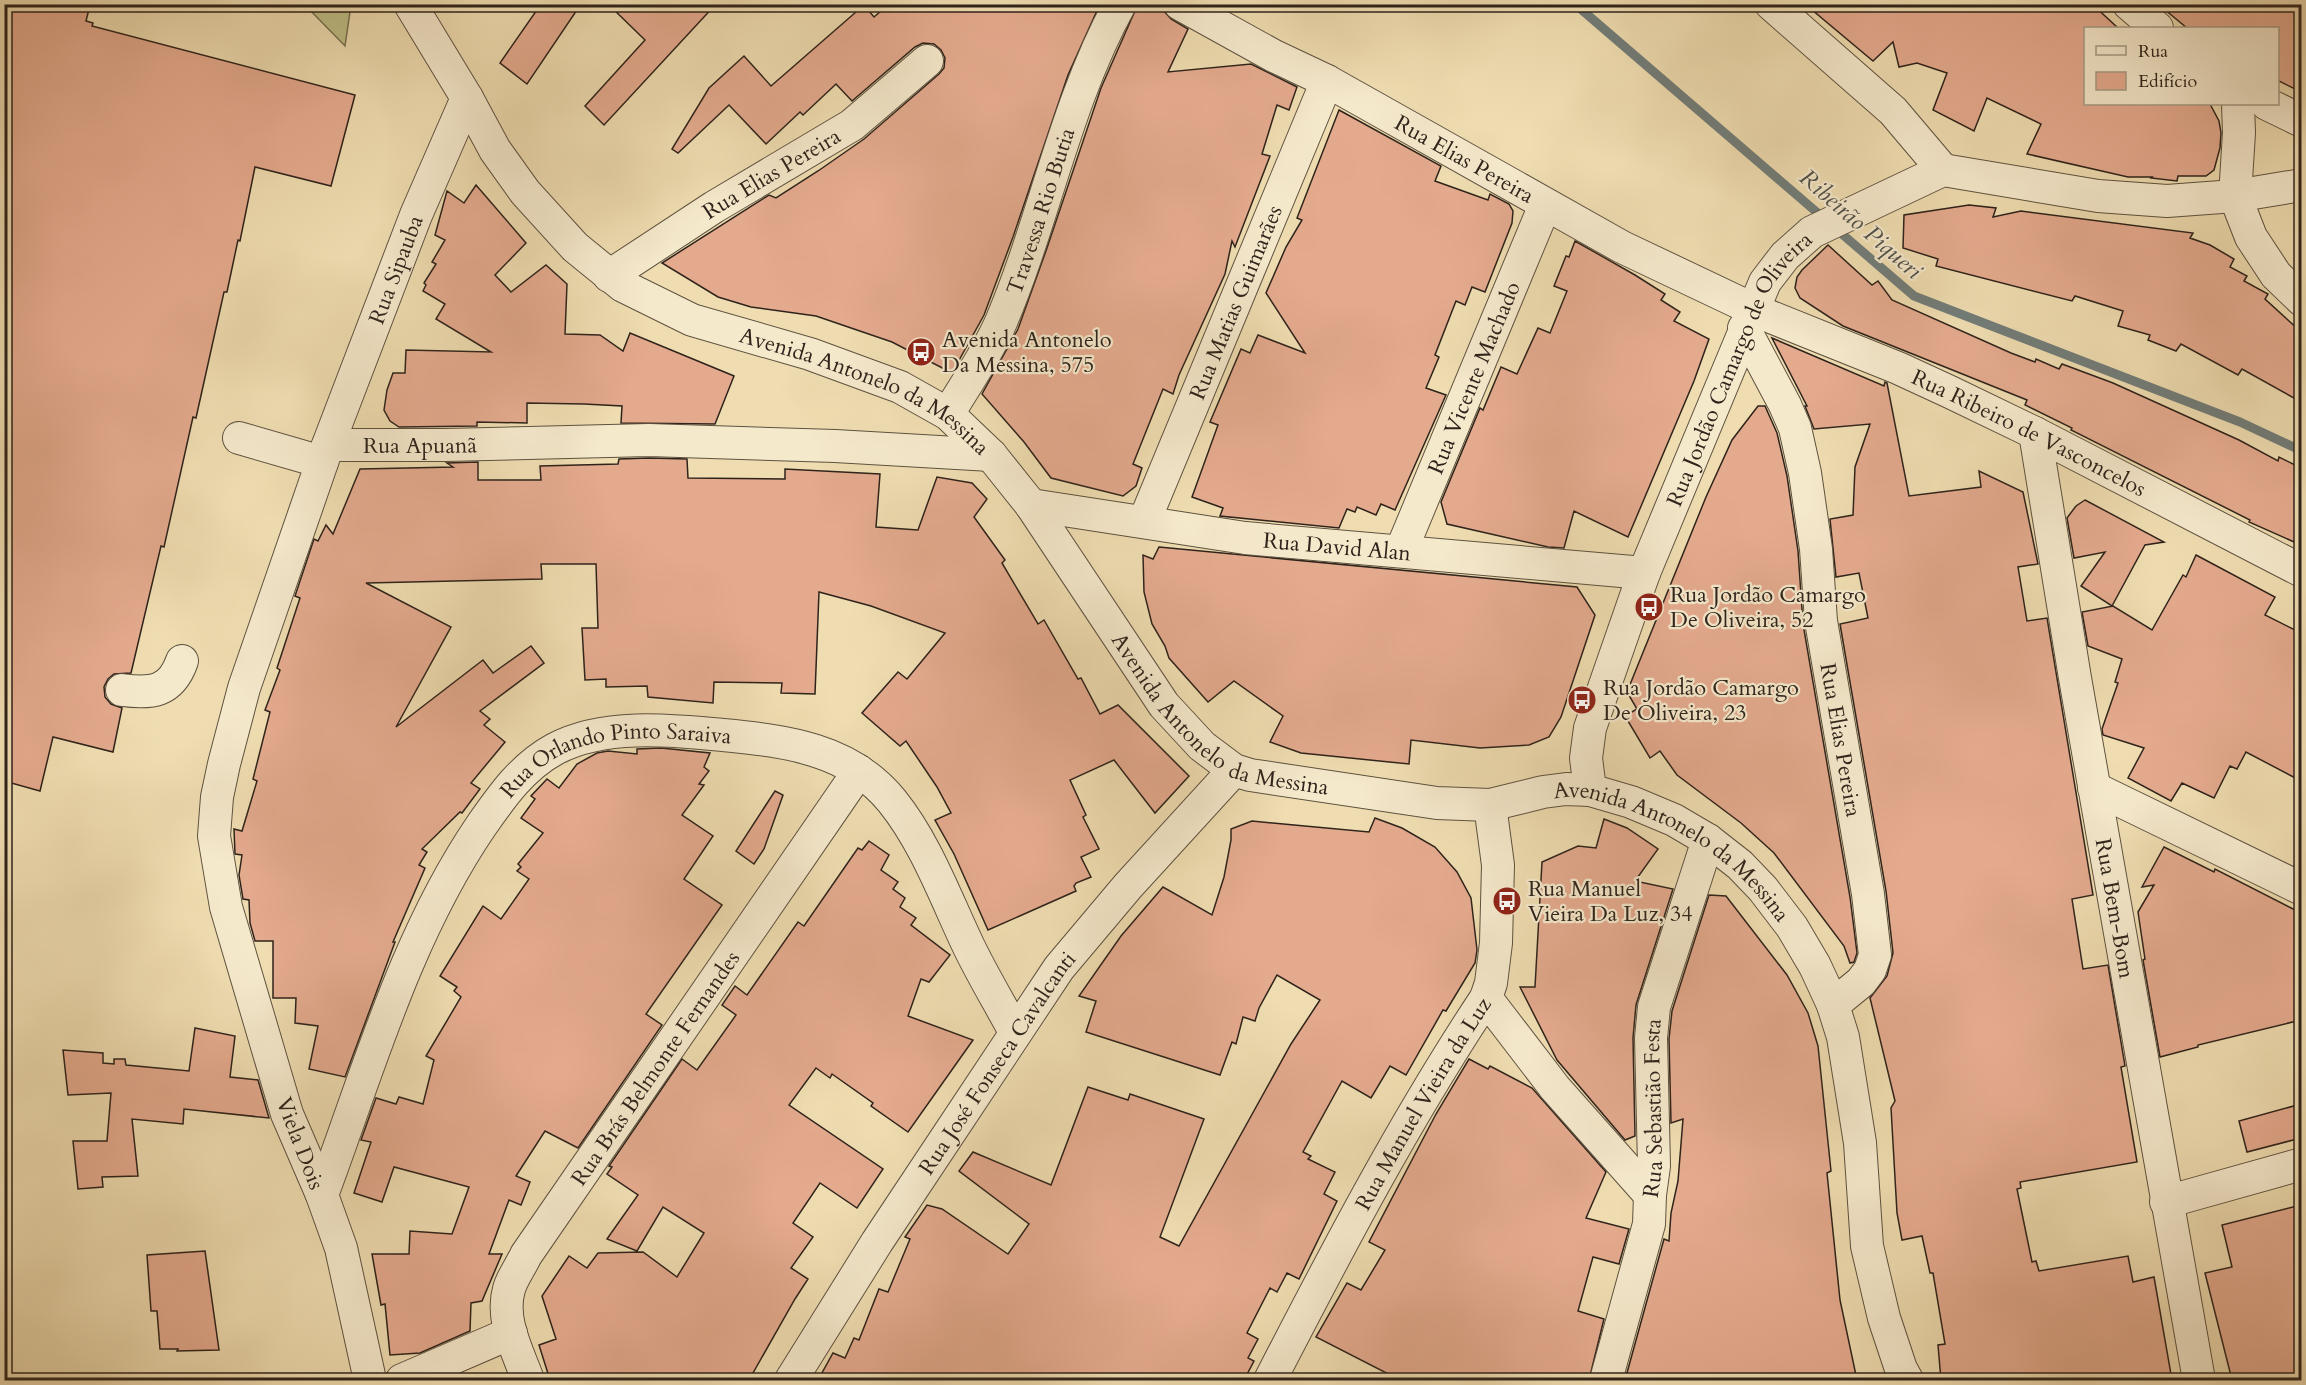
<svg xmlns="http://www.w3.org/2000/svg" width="2306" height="1385" viewBox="0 0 2306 1385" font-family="Cardo,serif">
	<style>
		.green { fill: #bfbf87; stroke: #767151; stroke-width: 1.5 }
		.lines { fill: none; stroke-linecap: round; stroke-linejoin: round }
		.stream { stroke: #727d79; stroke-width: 9 }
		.building { fill: #e4aa8e; stroke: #2e231b; stroke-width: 1.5 }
		.minor-casing { stroke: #5e5240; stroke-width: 34 }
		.minor { stroke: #f5e9cc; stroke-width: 32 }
		.labels { text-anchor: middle; stroke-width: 4.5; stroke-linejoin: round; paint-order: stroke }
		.street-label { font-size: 22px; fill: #2e231b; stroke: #f5e9cc }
		.poi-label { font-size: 22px; fill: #2e231b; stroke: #f5e9cc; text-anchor: start }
		.water-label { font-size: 24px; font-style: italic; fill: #50504a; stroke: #f5e9cc }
	</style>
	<rect width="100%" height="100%" fill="#efddb1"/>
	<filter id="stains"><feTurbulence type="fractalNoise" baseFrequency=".00333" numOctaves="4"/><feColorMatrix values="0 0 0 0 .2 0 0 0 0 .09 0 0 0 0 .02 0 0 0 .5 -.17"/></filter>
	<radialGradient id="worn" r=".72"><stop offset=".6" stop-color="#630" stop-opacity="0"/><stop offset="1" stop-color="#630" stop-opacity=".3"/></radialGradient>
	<path class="green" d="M305 5H351L345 46Z"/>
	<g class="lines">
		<path class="stream" d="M1575 4 1914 296 2240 422 2302 451"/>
	</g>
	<g class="building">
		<path d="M4 4H70L89 9 86 21 93 23 92 26 355 95 331 186 255 167 240 241 238 240 227 292H224L196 418 193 417 164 547 161 546 131 673 114 674 108 679 104 687 105 697 111 704 122 708 113 752 53 737 40 791 4 781Z"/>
		<path d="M541 4H581L527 84 500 63Z"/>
		<path d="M608 4H716L604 125 585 106 645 40Z"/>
		<path d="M889 4H1100L1068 75 1013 237 984 315 952 373 892 342 816 316 751 307 718 297 662 263 769 195 776 198 818 171 864 139 939 74 944 68 945 58 941 50 934 44 923 43 915 47 852 101 836 84 803 115 800 112 766 144 729 105 678 153 672 149 709 88 744 56 771 86 864 5 874 17Z"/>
		<path d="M1138 4H1147L1164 11 1171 19 1188 29 1168 72 1251 64 1297 87 1289 110 1277 105 1262 154 1270 156 1235 247 1232 241 1225 274 1179 375 1173 394 1163 389 1133 464 1142 468 1136 486 1123 496 1051 478 1024 442 982 394 1018 329 1047 248 1101 88Z"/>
		<path d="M1805 4H2092L2118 28H2085V104H2210L2219 121 2221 133 2220 148 2214 170 2206 176H2178L2177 181 2151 178 2152 177H2128L2027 154 2041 124 1987 98 1974 131 1933 110 1947 73 1917 63 1899 67 1893 42 1873 61Z"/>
		<path d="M2158 4H2301V92L2277 80V28H2187Z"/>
		<path d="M1339 110 1441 166 1435 181 1488 200 1490 194 1509 204 1513 211 1512 223 1485 292 1472 287 1465 305 1456 301 1435 355 1439 357 1426 388 1446 395 1395 510 1381 504 1376 515 1357 507 1355 512 1347 509 1339 528 1220 516 1223 508 1192 497 1218 425 1210 422 1241 349 1250 353 1258 335 1305 353 1266 293 1286 247 1302 220 1297 218Z"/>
		<path d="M476 185 526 243 495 275 511 292 546 265 567 284 565 334 600 335 623 351 630 333 734 376 715 424 621 423 622 406 584 404 527 403V423L477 422V426L399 427 390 421 384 410 387 390 393 373H405L406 350 491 352 436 319 445 304 423 291 426 285 424 283 436 264 432 262 445 240 435 235 447 191 464 203Z"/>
		<path d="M1969 205 1996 208 1993 217 2021 211 2193 233 2190 238 2210 245 2234 259 2230 267 2247 276 2244 281 2268 294 2265 299 2301 332V402L2242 369 2238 375 2181 344 2176 351 2148 340 2150 335 2118 326 2123 311 2075 296 2072 301 1936 266 1938 259 1903 248 1904 215Z"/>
		<path d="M1575 241 1635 275 1665 294 1661 300 1680 312 1674 321 1709 339 1694 381 1628 537 1574 511 1564 548 1548 547 1447 524 1441 502 1480 408 1483 410 1501 367 1517 374 1538 328 1550 333 1567 291 1554 286 1566 256 1569 257Z"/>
		<path d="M1828 245 1872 285 1878 281 1892 300 2011 353 2035 362 2036 359 2059 369 2062 364 2113 383 2239 440 2278 461 2279 457 2301 468V545L2249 522 2250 520 2071 430 2072 428 2025 405 2027 400 1843 326 1800 298 1795 288 1797 277 1802 270Z"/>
		<path d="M1772 338 1884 386 1885 382 1887 383 1909 496 1981 487 1979 471 2023 492 2038 564 2018 567 2027 621 2047 618 2093 895 2072 899 2083 969 2108 965 2125 1066 2121 1067 2137 1162 2020 1182 2021 1188 2017 1189 2032 1262 2036 1261 2039 1271 2128 1256 2133 1282 2154 1277 2172 1380H1941L1938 1345 1945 1344 1933 1273H1930L1922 1236 1902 1240 1897 1213 1891 1108 1895 1101 1870 998 1887 976 1893 953 1886 891 1840 624 1868 618 1859 573 1836 577 1830 519 1853 515 1855 467 1870 424 1814 429 1805 406H1807Z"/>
		<path d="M1758 406H1765L1777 433 1787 476 1798 551 1803 624 1850 897 1857 953 1854 962 1850 963 1844 946 1774 853 1741 823 1677 775 1660 751 1650 758 1625 716 1637 709 1627 692 1706 497 1732 440Z"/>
		<path d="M649 458 687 459 688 478 785 479V469L880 474 876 527 918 530 937 477 972 483 987 499 974 517 1005 560 1002 563 1038 624 1044 620 1078 679 1081 678 1100 714 1118 705 1189 776 1155 813 1114 760 1070 780 1086 815 1083 817 1099 849 1081 857 1091 877 1076 883 1074 886 1076 891 988 930 954 854 935 820 951 813 937 787 906 741 900 746 862 713 898 672 907 679 945 633 871 606 819 592 815 694 781 693 782 683 714 682 713 703 648 697 647 686 606 687V679L585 680 582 628H598L596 564H541L542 579 366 583 451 627 396 727 483 660 493 673 531 646 544 663 480 711 490 719 484 725 505 742 471 783 480 789 462 813 460 812 422 849 427 852 419 865 425 868 393 942H395L345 1077 309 1069 318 1026 295 1023 296 998H273V941H255L250 923 249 900 243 899 239 875 242 855 235 854 234 829 242 831 257 781 253 779 270 712 265 710 280 670 277 668 300 598 295 596 314 539 318 541 326 525 333 534 360 469 453 467 447 463 478 462V480H541L540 466 618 464 619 459Z"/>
		<path d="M2085 500 2164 542 2145 545 2112 606 2081 586 2105 552 2074 558 2067 518 2076 506Z"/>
		<path d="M1159 547 1577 587 1595 615 1561 717 1549 737 1529 745 1480 748 1411 740 1409 764 1301 753 1270 742 1283 716 1234 681 1208 702 1169 658 1165 646 1152 624 1144 592 1143 555 1153 559Z"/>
		<path d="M2196 555 2275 597 2265 615 2301 633V781L2246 752 2237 769 2230 766 2214 798 2182 783 2171 801 2128 778 2144 748 2103 735 2102 729 2118 683 2115 682 2122 659 2088 646 2082 612 2113 606 2152 630 2183 575 2186 577Z"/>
		<path d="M661 748 710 753 704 767 709 771 699 784 704 785 682 815 713 836 684 879 722 905 646 1014 662 1025 578 1148 545 1131 516 1176 530 1182 521 1205 509 1200 489 1254H502L482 1301 471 1303 470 1331 420 1353 390 1355 385 1304 381 1305 372 1254H409L410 1231 452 1234 469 1187 394 1167 382 1202 354 1193 371 1142 361 1140 376 1098 396 1104 399 1097 423 1104 434 1060 426 1056 461 997 454 991 457 987 440 976 483 906 501 919 529 879 517 871 521 867 518 864 543 833 521 818 535 799 531 796 547 779 559 788 577 764 597 753 608 751 637 754V749Z"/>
		<path d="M775 791 783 795 764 849 754 864 736 851Z"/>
		<path d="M1375 818 1402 828 1435 847 1457 872 1471 898 1477 950 1475 963 1446 1011 1443 1010 1406 1075 1390 1066 1371 1098 1342 1081 1303 1152 1311 1156 1308 1159 1335 1172 1324 1194 1337 1201 1299 1279 1287 1273 1277 1292 1270 1288 1247 1333 1258 1339 1248 1358 1254 1361 1244 1380H818L833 1353 845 1358 854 1338 859 1340 879 1289 888 1292 910 1239 905 1237 927 1205 942 1209 1008 1254 1029 1224 959 1171 973 1152 1051 1185 1088 1087 1128 1100 1130 1094 1204 1119 1160 1237 1179 1246 1291 1044 1320 1000 1277 975 1259 1008 1255 1021 1243 1017 1236 1044 1232 1042 1220 1075 1086 1032 1096 1001 1079 996 1121 936 1163 887 1212 915 1224 877 1231 840V829L1252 821 1369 832Z"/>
		<path d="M1604 819 1627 828 1658 849 1635 881 1673 889 1636 1005 1633 1038 1635 1136 1625 1140 1557 1060 1520 987H1535L1542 862 1578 846 1596 848Z"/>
		<path d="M869 841 889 855 881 870 898 882 893 889 905 898 900 907 916 918 911 925 950 955 929 982 921 979 908 1016 973 1040 908 1132 871 1106 873 1103 832 1074 830 1078 816 1068 789 1105 883 1169 857 1208 820 1183 793 1223 813 1237 791 1268 808 1279 795 1299 749 1380H550L539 1345 556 1339 542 1296 569 1256 587 1268 598 1253 643 1252 677 1277 704 1233 663 1207 637 1251 607 1239 638 1195 607 1174 612 1167 609 1166 682 1059 697 1070 736 1015 722 1005 735 986 747 995 798 922 804 926 858 848 862 850Z"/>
		<path d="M2164 847 2214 872 2215 869 2301 913V1020L2198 1045V1047L2160 1057 2143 960 2145 959 2138 912 2154 885 2142 887Z"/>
		<path d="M1709 895 1726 896 1787 975 1808 1013 1818 1046 1831 1171 1827 1173 1840 1300 1857 1380H1625L1664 1239 1669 1241 1671 1213 1678 1181 1683 1119 1671 1123 1669 1039 1672 1011Z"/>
		<path d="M195 1028 235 1036 230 1077 258 1080 269 1118 184 1109 183 1124 132 1119 138 1176 102 1177 103 1187 78 1189 73 1141H107L111 1093 68 1095 63 1050 103 1053V1063L114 1064V1059H125L126 1065 189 1071Z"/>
		<path d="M1469 1059 1488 1069 1490 1066 1532 1088 1606 1172 1586 1218 1629 1229 1619 1264 1593 1257 1578 1311 1604 1319 1589 1380H1400L1316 1337 1347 1283 1361 1290 1385 1250 1369 1242 1436 1114Z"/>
		<path d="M2301 1104V1138L2247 1152 2239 1121Z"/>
		<path d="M2301 1205V1380H2232L2205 1273 2232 1267 2222 1225Z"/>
		<path d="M205 1251 219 1350 177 1351 178 1349H160L157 1311H151L147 1255Z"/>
	</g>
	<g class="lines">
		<g class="minor-casing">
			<g id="minor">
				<path id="s1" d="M410 4 467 98 495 150 525 192 575 247 623 286 692 320 810 354 900 387 948 414 991 455 1031 505 1164 705 1202 746 1234 770 1250 775 1437 803 1490 805 1543 792 1566 789 1590 790 1631 802 1674 820 1708 840 1740 865 1763 889 1792 927 1815 966 1833 1005 1843 1037 1860 1143 1867 1246 1884 1318 1901 1369 1907 1380"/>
				<path id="s2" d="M1180 4 1274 56 1327 81 1622 247 1761 313 1898 368 1950 392 2035 433 2302 571"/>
				<path d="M1771 4 1893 111 1943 170"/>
				<path d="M2129 4 2157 28"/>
				<path d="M2238 104 2239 133 2235 196 2251 237 2276 275 2302 300"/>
				<path d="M2267 104 2302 121"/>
				<path id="s3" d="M609 276 714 207 852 125 927 61"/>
				<path id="s4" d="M1744 328 1785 405 1795 428 1805 473 1816 549 1821 621 1868 894 1875 955 1870 970 1861 982 1833 1005"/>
				<path id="s5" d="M948 414C966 384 987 354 1001 322 1045 218 1065 104 1120 4"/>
				<path id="s6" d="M2035 433 2075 678 2199 1380"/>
				<path d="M239 438 322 462"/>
				<path id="s7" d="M328 445 416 215 467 98"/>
				<path id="s8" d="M1031 505 1245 538 1644 573"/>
				<path id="s9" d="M1144 522 1327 81"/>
				<path id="s10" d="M1401 551 1545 205"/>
				<path d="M122 690C152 694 171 692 182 661"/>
				<path d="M2094 788 2302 889"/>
				<path id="s11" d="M1590 790 1586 758 1590 728 1644 573 1765 282 1785 256 1812 232 1943 170 2098 196 2167 201 2235 196 2302 185"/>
				<path d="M1486 998 1555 1088 1650 1195"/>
				<path id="s12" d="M322 1195C369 1069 405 938 481 826 502 796 522 767 555 749 603 723 671 730 723 735 786 741 850 749 892 801 926 843 946 899 969 947 983 976 1000 1004 1015 1032"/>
				<path d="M2166 1202 2302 1164"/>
				<path id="s13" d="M370 1380 341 1248 322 1195 287 1114 226 907 214 836 217 797 224 764 244 688 328 445H445L649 440 835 446 991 455"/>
				<path d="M402 1380 511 1333"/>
				<path id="s14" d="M528 1380C518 1352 500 1320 509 1289 512 1278 521 1266 526 1255L859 771"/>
				<path id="s15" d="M791 1380 877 1242 1059 968 1128 886 1234 770"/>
				<path id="s16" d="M1270 1380C1337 1250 1405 1120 1486 998L1491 983 1496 943 1498 865 1490 805"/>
				<path id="s17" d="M1606 1380 1649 1224 1650 1195 1654 1166 1651 1038 1654 1007 1708 840"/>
			</g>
		</g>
		<use href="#minor" class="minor"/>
	</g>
	<defs>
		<g id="bus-disc" transform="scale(1.5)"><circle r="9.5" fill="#8f2418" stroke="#f5e9cc"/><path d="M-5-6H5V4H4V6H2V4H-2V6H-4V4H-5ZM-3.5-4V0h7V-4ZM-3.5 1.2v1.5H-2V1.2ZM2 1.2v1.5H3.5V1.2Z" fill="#fff"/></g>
	</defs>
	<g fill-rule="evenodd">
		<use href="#bus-disc" x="921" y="352"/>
		<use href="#bus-disc" x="1649" y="607"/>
		<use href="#bus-disc" x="1582" y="700"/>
		<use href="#bus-disc" x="1507" y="901"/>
	</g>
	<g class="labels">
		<g class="street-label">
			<text dy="8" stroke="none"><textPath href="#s2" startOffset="324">Rua Elias Pereira</textPath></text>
			<text dy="8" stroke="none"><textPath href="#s3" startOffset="192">Rua Elias Pereira</textPath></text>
			<text dy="8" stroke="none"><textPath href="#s5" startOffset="224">Travessa Rio Butia</textPath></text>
			<text dy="8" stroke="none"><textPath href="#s7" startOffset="188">Rua Sipauba</textPath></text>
			<text dy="8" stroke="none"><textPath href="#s9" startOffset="238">Rua Matias Guimarães</textPath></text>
			<text dy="8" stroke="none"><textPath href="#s11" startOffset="453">Rua Jordão Camargo de Oliveira</textPath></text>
			<text dy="8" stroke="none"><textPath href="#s10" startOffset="188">Rua Vicente Machado</textPath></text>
			<text dy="8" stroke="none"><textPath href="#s1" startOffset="622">Avenida Antonelo da Messina</textPath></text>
			<text dy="8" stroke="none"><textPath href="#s2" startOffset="952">Rua Ribeiro de Vasconcelos</textPath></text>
			<text dy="8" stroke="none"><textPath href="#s13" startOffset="1068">Rua Apuanã</textPath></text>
			<text dy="8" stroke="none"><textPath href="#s8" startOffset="309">Rua David Alan</textPath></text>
			<text dy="8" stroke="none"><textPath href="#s1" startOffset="1125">Avenida Antonelo da Messina</textPath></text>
			<text dy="8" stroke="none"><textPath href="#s4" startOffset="428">Rua Elias Pereira</textPath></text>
			<text dy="8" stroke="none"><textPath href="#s12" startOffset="566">Rua Orlando Pinto Saraiva</textPath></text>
			<text dy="8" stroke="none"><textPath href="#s1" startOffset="1629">Avenida Antonelo da Messina</textPath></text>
			<text dy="8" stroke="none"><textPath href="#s6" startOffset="482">Rua Bem-Bom</textPath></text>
			<text dy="8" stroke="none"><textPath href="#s15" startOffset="378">Rua José Fonseca Cavalcanti</textPath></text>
			<text dy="8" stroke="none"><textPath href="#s14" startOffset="360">Rua Brás Belmonte Fernandes</textPath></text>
			<text dy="8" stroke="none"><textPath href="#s16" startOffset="316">Rua Manuel Vieira da Luz</textPath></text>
			<text dy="8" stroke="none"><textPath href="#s17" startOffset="278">Rua Sebastião Festa</textPath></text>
			<text transform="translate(301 1143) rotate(69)" y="8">Viela Dois</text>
		</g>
		<g class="poi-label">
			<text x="942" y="347">Avenida Antonelo<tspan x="942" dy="25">Da Messina, 575</tspan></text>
			<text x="1670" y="602">Rua Jordão Camargo<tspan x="1670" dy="25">De Oliveira, 52</tspan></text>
			<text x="1603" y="695">Rua Jordão Camargo<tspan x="1603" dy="25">De Oliveira, 23</tspan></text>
			<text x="1528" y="896">Rua Manuel<tspan x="1528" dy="25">Vieira Da Luz, 34</tspan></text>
		</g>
		<g class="water-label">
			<text transform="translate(1861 224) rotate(41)" y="8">Ribeirão Piqueri</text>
		</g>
	</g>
	<rect width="2306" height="1385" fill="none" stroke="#efddb1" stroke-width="24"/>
	<rect x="6" y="6" width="2294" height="1373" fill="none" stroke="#2e231b" stroke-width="3"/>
	<rect x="12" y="12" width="2282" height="1361" fill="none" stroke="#2e231b" stroke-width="1.5"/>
	<rect x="2084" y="27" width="195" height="78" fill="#f5e9cc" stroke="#a59a85" stroke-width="1.5"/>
	<rect x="2096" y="46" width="30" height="9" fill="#f5e9cc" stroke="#a59a85" stroke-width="1.5"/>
	<text x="2138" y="57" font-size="18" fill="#2e231b">Rua</text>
	<rect x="2096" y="72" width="30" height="18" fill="#e4aa8e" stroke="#a59a85" stroke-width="1.5"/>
	<text x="2138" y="87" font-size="18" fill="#2e231b">Edifício</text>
	<rect width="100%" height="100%" filter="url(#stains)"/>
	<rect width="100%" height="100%" fill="url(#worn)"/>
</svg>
